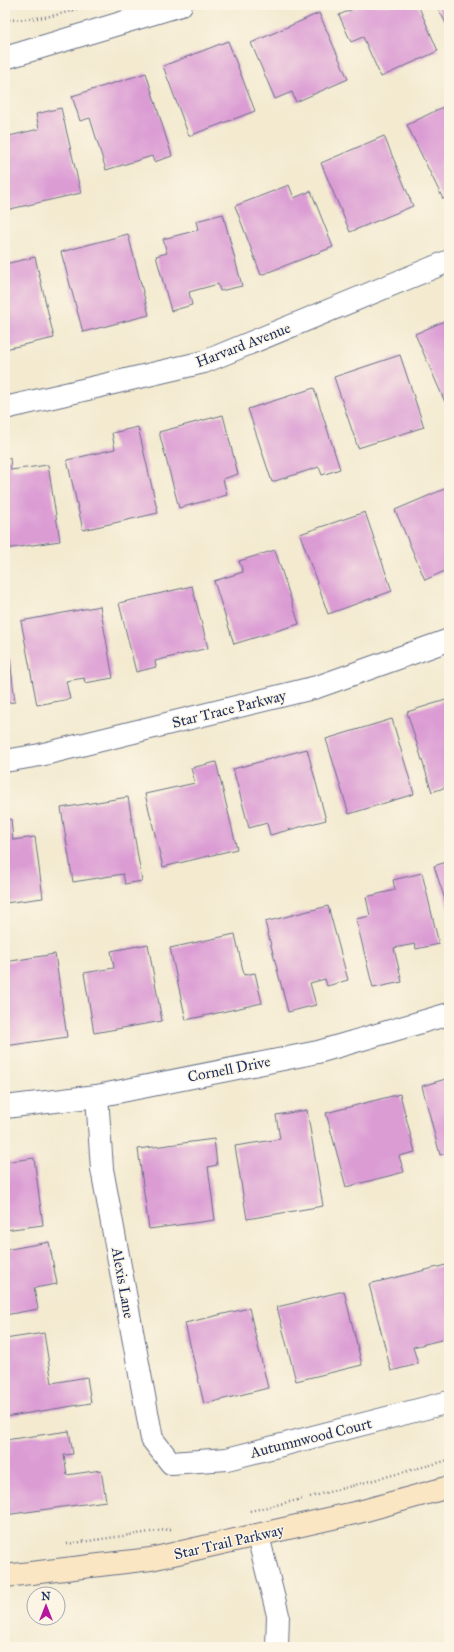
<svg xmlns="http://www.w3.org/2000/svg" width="454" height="1652" viewBox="0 0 454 1652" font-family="'IM FELL Great Primer',serif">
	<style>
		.building { fill: #db9cd4 }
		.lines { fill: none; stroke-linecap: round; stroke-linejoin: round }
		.street-casing { stroke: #677086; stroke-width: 24 }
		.secondary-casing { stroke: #677086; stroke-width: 24 }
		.path { stroke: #677086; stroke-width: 2.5; stroke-dasharray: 1 3; stroke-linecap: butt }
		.street { stroke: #fff; stroke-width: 22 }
		.secondary { stroke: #fbe6c4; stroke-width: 22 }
		.labels { text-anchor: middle; stroke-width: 3; stroke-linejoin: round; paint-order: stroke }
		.street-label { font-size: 15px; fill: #1b2f5e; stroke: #fcf5e5 }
	</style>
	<rect width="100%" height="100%" fill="#fcf5e5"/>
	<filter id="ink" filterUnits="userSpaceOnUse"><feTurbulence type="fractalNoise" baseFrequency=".025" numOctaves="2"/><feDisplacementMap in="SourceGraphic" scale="8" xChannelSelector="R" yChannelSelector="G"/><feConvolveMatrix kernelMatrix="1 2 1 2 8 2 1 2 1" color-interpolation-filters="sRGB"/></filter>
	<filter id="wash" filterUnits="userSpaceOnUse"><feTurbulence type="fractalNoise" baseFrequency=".012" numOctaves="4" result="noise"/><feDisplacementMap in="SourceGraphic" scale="16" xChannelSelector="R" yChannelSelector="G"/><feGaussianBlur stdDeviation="0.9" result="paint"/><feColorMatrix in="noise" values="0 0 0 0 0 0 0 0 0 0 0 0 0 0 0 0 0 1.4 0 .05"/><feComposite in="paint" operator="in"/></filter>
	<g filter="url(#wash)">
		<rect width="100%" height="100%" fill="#f3ead0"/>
		<g id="blocks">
			<g class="building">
				<path d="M362 5H418L438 51 381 77 363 37 351 42 339 15Z"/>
				<path d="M436 5H449V24L447 25Z"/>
				<path d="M319 13 348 79 296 102 292 92 275 99 251 43Z"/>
				<path d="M228 41 255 111 189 136 163 66Z"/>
				<path d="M146 73 172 156 154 162 152 156 106 170 90 118 80 121 72 96Z"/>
				<path d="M449 104V196L443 199 407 125Z"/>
				<path d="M61 108 81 193 6 210 5 137 39 129 36 114Z"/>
				<path d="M384 136 413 206 350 232 321 163Z"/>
				<path d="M289 185 294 198 311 191 333 247 261 275 235 206Z"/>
				<path d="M223 214 242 286 220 291 218 284 189 292 192 305 171 311 156 256 167 253 163 239 198 230 196 221Z"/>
				<path d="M128 234 149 315 83 332 61 252Z"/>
				<path d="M35 257 54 338 5 349V264Z"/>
				<path d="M449 319V400L445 402 415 334Z"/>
				<path d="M400 355 424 427 358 448 334 377Z"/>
				<path d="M314 388 340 469 322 475 319 467 272 482 248 409Z"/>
				<path d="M223 415 238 474 223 479 227 495 179 508 159 432Z"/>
				<path d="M138 427 158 513 83 530 67 460 115 449 112 433Z"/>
				<path d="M10 458 11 470 48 465 60 541 5 549V459Z"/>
				<path d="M449 487V569L425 580 395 510Z"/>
				<path d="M365 512 392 591 328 614 300 534Z"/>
				<path d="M275 550 299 624 234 644 214 581 243 572 239 561Z"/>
				<path d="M192 586 208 648 155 661 156 667 136 672 119 603Z"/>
				<path d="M100 606 113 678 85 683 84 678 66 681 70 699 37 705 21 621Z"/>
				<path d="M5 659H10L15 702 5 703Z"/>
				<path d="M449 699V786L432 792 407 712Z"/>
				<path d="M392 719 414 794 349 814 326 739Z"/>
				<path d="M307 749 326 820 270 835 267 823 249 828 233 769Z"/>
				<path d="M216 762 237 849 163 867 145 794 195 783 191 768Z"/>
				<path d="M128 797 142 881 125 884 123 874 73 882 61 808Z"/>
				<path d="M11 819 13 840 35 837 43 898 5 903V820Z"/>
				<path d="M449 861V912L434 866Z"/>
				<path d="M422 873 439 944 416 949 415 944 394 948 402 982 373 988 356 919 370 916 366 897 395 890 393 880Z"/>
				<path d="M328 906 348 980 327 986 325 979 310 983 316 1005 288 1012 265 922Z"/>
				<path d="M235 934 244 975 255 973 262 1003 186 1020 170 948Z"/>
				<path d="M148 944 162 1021 94 1033 84 973 114 968 111 951Z"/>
				<path d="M55 954 67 1037 5 1046V962Z"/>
				<path d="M449 1078V1152L440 1155 422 1086Z"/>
				<path d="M400 1094 415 1152 399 1156 404 1172 346 1187 326 1113Z"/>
				<path d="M307 1110 323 1206 247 1219 235 1146 280 1139 276 1115Z"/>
				<path d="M214 1139 217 1165 208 1167 215 1220 149 1229 138 1149Z"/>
				<path d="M34 1158 43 1225 5 1230V1162Z"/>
				<path d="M49 1242 57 1284 34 1288 38 1309 5 1315V1250Z"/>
				<path d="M446 1265 449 1278V1338L413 1347 418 1364 391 1371 369 1284Z"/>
				<path d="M344 1291 362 1365 296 1381 277 1307Z"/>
				<path d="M249 1308 268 1388 204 1404 185 1323Z"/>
				<path d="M44 1333 52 1383 87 1377 91 1403 5 1417V1339Z"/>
				<path d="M69 1431 73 1454 64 1455 67 1475 101 1470 106 1501 5 1515V1440Z"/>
			</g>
		</g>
	</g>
	<g filter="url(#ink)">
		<use href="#blocks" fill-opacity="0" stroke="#677086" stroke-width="1"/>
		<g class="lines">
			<g class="street-casing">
				<g id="street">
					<path d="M5 58 181 5"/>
					<path d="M5 408 204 362 449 261"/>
					<path d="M5 761 40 755 317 687 449 640"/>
					<path d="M97 1096 102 1169 152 1439 171 1463 227 1459 449 1402"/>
					<path d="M5 1107 97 1096 318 1052 449 1014"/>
					<path d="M258 1536 278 1615 277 1647"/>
				</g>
			</g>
			<g class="secondary-casing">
				<path id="secondary" d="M5 1576 151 1559 359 1512 449 1487"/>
			</g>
			<g class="path">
				<path d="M5 20C34 19 60 17 86 5"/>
				<path d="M310 1497 449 1460"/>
				<path d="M250 1511 302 1499"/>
				<path d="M67 1544 171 1529"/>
			</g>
			<use href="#street" class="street"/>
			<use href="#secondary" class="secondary"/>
		</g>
	</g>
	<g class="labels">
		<g class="street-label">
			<text transform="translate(243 345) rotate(-21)" y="5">Harvard Avenue</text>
			<text transform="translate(229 709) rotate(-14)" y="5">Star Trace Parkway</text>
			<text transform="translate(229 1069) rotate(-11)" y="5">Cornell Drive</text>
			<text transform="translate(123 1283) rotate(80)" y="5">Alexis Lane</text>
			<text transform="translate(311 1438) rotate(-14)" y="5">Autumnwood Court</text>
			<text transform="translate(229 1542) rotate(-13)" y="5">Star Trail Parkway</text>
		</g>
	</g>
	<rect width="454" height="1652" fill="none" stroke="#fcf5e5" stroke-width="20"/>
	<g transform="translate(46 1606)"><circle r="19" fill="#fcf5e5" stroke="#a2a6af"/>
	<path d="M0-3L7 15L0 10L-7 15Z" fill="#b5179e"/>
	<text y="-6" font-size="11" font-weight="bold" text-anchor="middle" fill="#1b2f5e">N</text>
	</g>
</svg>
